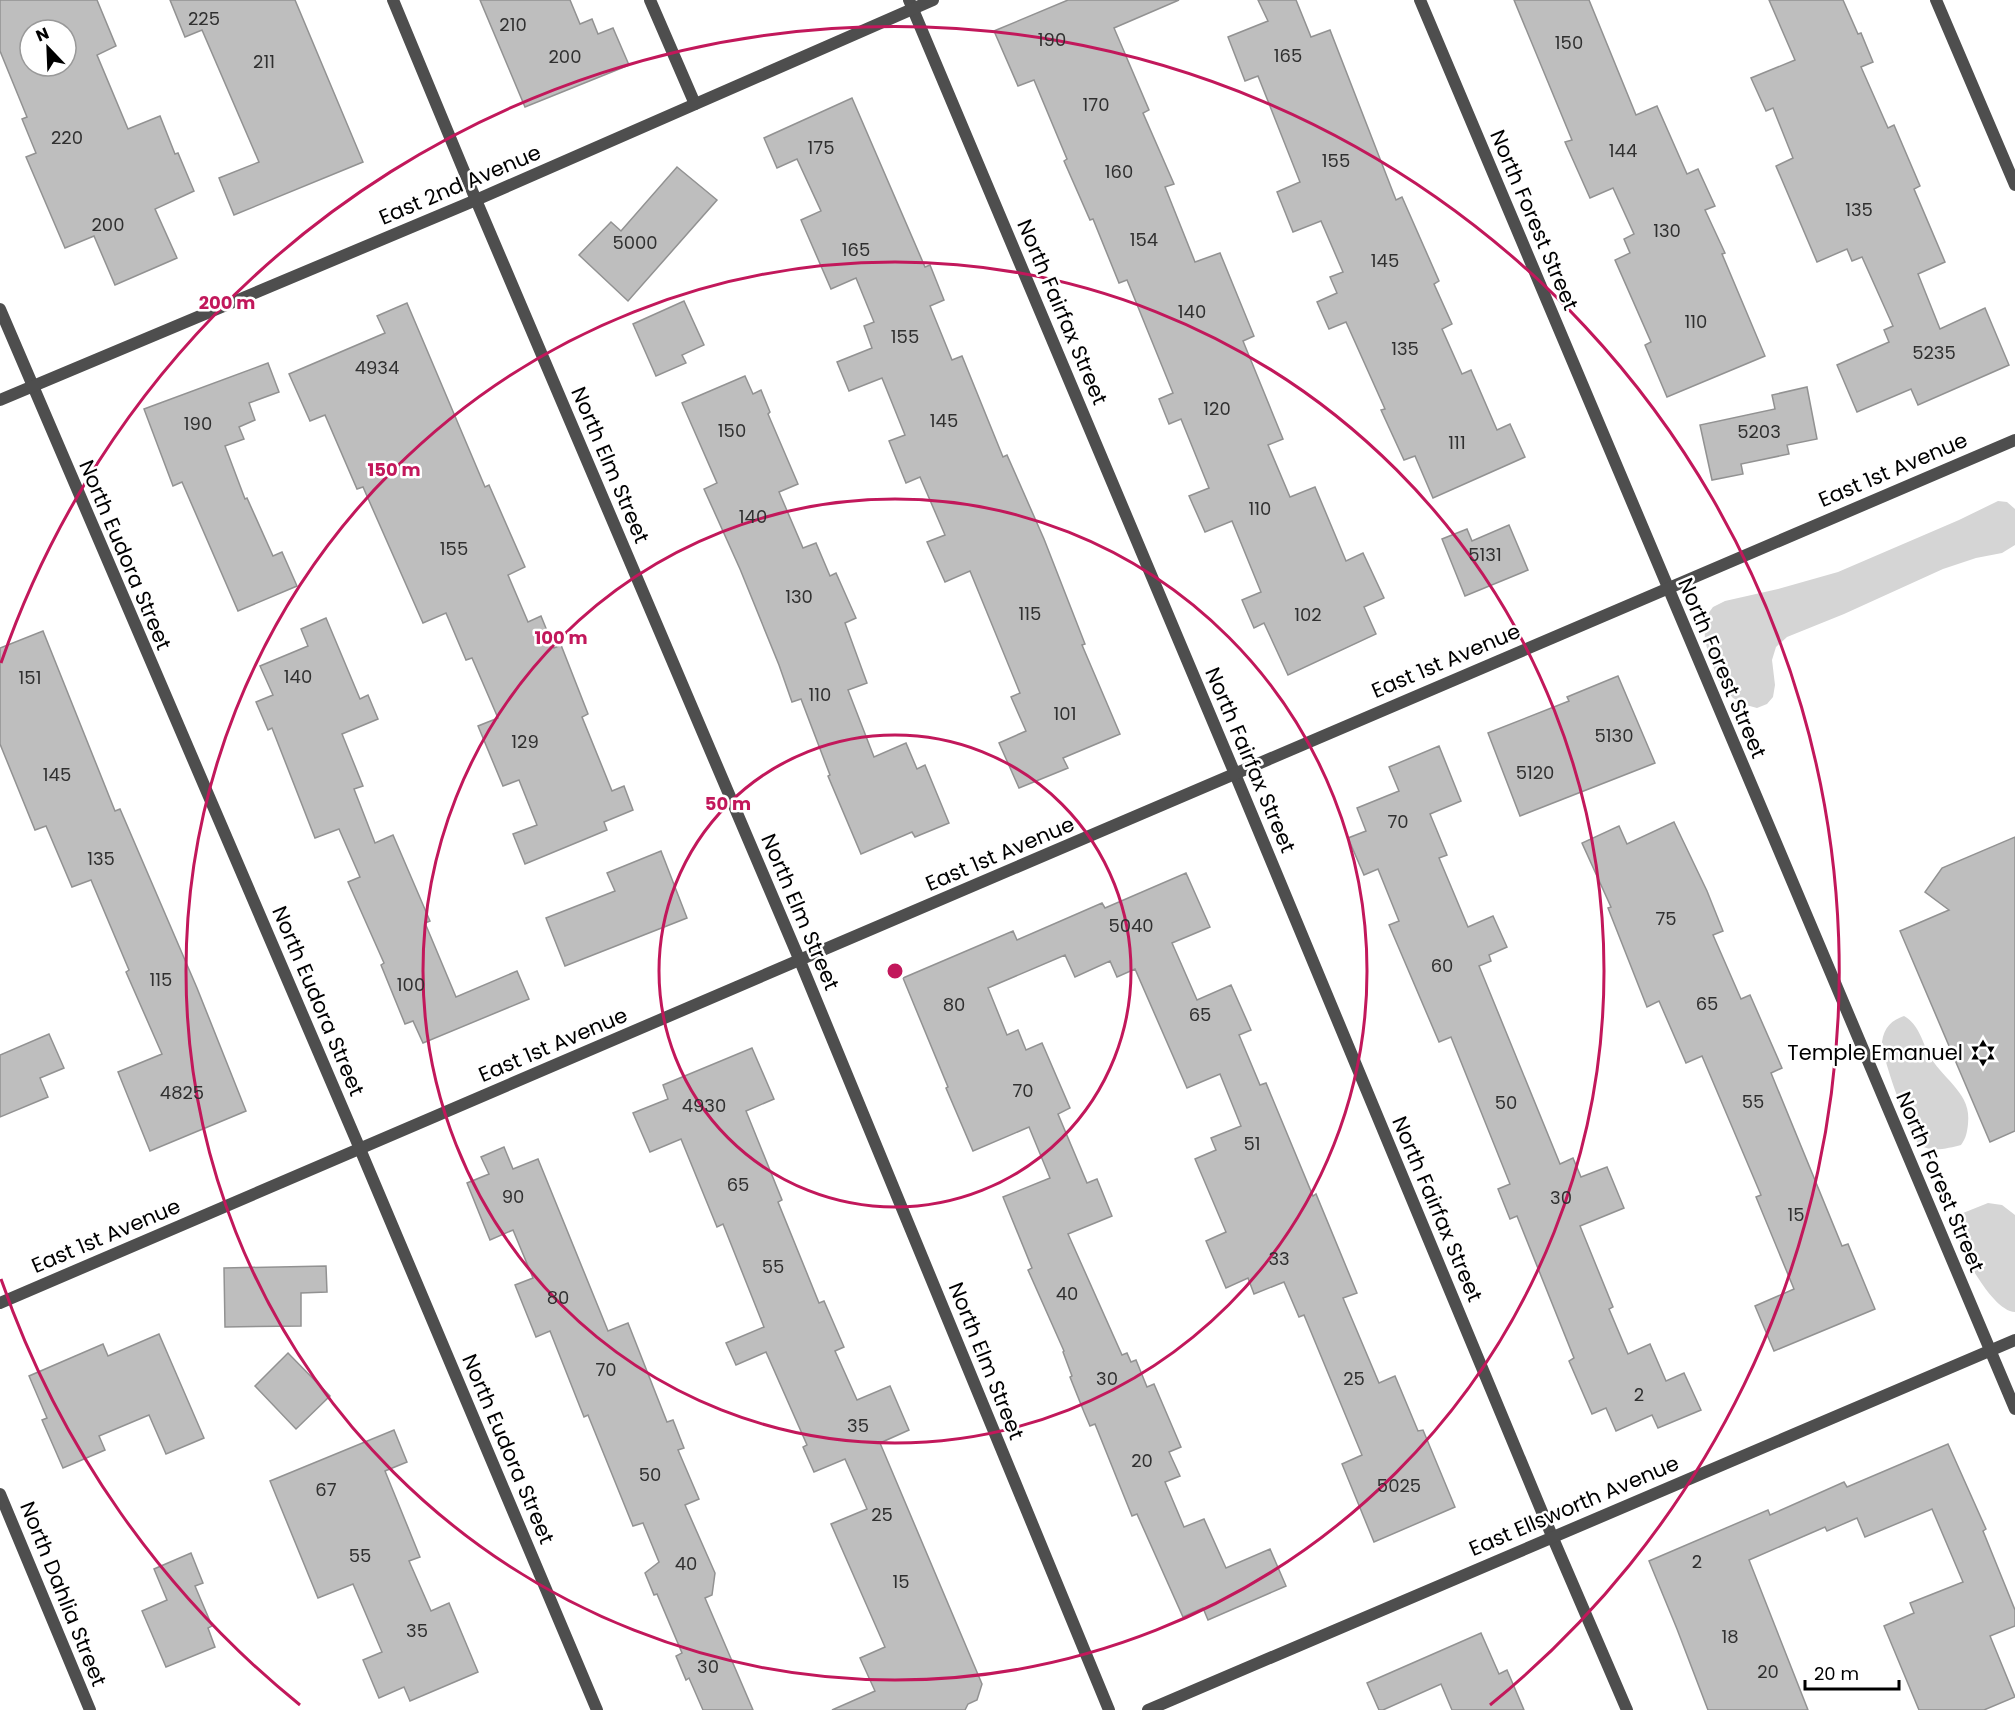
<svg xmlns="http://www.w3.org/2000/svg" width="2015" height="1710" viewBox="0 0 2015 1710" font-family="Poppins,sans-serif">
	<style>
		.green { fill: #d5d5d5 }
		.building { fill: #bebebe; stroke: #929292; stroke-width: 1.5; fill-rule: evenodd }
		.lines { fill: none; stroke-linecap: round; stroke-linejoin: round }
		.service { stroke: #4e4e4e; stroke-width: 12 }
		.minor { stroke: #4e4e4e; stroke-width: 12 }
		.tertiary { stroke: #4e4e4e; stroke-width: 12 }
		.ring { fill: none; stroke: #c2185b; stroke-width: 3 }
		.labels { text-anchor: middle; stroke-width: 5; stroke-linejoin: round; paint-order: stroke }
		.number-label { font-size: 18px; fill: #303030 }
		.street-label { font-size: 21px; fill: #000; stroke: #fff }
		.poi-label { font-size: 21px; fill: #000; stroke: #fff; text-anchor: end }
		.centre { fill: #c2185b; stroke: #fff; stroke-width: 3 }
		.ring-label { font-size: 18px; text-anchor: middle; font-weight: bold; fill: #c2185b; stroke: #fff; stroke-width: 5; stroke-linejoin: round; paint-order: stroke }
	</style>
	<rect width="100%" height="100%" fill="#fff"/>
	<g class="green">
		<path d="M1998 501 2007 502 2015 509V545L2002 553 1976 558 1943 569 1844 614 1787 637 1776 647 1772 660 1775 685 1773 697 1767 704 1757 708 1746 705 1733 698 1719 681 1709 656 1705 640 1704 619 1713 607 1725 601 1778 589 1838 572 1959 520Z"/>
		<path d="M1904 1016C1920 1025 1922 1043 1931 1058 1945 1081 1972 1094 1968 1124 1967 1133 1966 1138 1961 1145 1949 1148 1931 1153 1920 1145 1910 1136 1881 1055 1882 1042 1884 1027 1892 1020 1904 1016Z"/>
		<path d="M1988 1203 2002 1205 2015 1215V1312C1994 1312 1962 1255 1958 1236 1956 1228 1959 1221 1963 1213Z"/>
	</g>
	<g class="building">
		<path d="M0 0H97L116 46 97 55 128 129 160 116 175 154 178 153 194 191 155 209 177 258 115 285 94 236 65 248 26 157 36 153 22 119 27 117 0 51ZM30 30H66V66H30Z"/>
		<path d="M170 0H295L363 162 234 215 219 178 259 162 202 30 185 37Z"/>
		<path d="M480 0H570L580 24 592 19 598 34 613 28 629 65 525 107Z"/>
		<path d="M1068 0H1179L1114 28 1149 110 1143 113 1174 184 1165 187 1195 262 1220 253 1254 336 1243 341 1283 439 1268 445 1290 497 1315 487 1346 561 1363 553 1384 598 1364 607 1376 634 1288 675 1264 623 1254 628 1242 600 1261 592 1232 521 1205 532 1189 496 1209 488 1181 419 1169 424 1159 399 1173 393 1127 280 1119 283 1093 219 1090 220 1064 161 1067 159 1034 80 1018 86 994 31Z"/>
		<path d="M1258 0H1296L1311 37 1330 30 1396 200 1402 197 1439 281 1434 284 1452 324 1442 329 1462 374 1471 370 1497 430 1510 424 1525 457 1433 498 1415 456 1404 460 1381 410 1385 409 1346 322 1329 329 1317 302 1337 293 1330 277 1343 272 1321 221 1293 232 1277 192 1300 182 1258 76 1245 81 1228 37 1268 21Z"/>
		<path d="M1514 0H1589L1636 115 1657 106 1687 174 1698 169 1715 206 1705 210 1725 253 1722 254 1765 356 1667 397 1645 345 1651 342 1615 260 1630 253 1624 239 1634 234 1613 188 1590 198 1565 142 1572 140Z"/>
		<path d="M1769 0H1843L1858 34 1861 33 1873 62 1861 67 1888 128 1894 125 1920 186 1914 189 1945 262 1918 274 1940 329 1985 308 2009 365 1918 405 1911 389 1857 412 1837 365 1889 342 1884 330 1893 326 1862 257 1852 261 1847 249 1817 262 1776 166 1793 158 1773 108 1766 111 1751 78 1795 60Z"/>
		<path d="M852 98 925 267 930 265 944 300 930 306 952 360 962 356 1003 457 1007 455 1044 539 1085 644 1082 645 1120 734 1063 758 1068 768 1019 788 999 743 1026 731 1011 697 1020 693 970 571 945 582 927 542 945 535 920 477 906 483 889 441 905 435 882 378 849 391 837 362 872 348 864 326 874 322 856 278 831 289 801 220 821 211 797 159 777 168 764 138Z"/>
		<path d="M677 167 717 200 628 301 579 255 611 222 621 231Z"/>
		<path d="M684 301 704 345 682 355 686 363 656 376 633 324Z"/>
		<path d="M407 303 485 487 489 485 525 567 508 575 528 622 541 616 554 648 561 645 588 714 582 717 612 791 624 786 633 810 604 822 607 830 525 864 513 834 537 825 519 780 503 786 478 726 498 718 472 658 466 660 446 613 423 623 363 487 357 489 325 415 310 421 289 374 385 333 377 316Z"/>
		<path d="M268 363 279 392 249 403 255 420 239 427 244 439 225 446 245 499 247 498 273 556 282 552 297 586 238 611 182 482 173 486 144 409Z"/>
		<path d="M745 376 753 394 761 390 770 412 768 414 798 484 779 492 803 548 816 543 830 576 836 573 856 618 845 623 867 683 848 690 874 757 906 743 917 769 925 765 949 823 915 837 912 832 861 854 828 776 830 775 801 699 792 702 779 665 740 569 704 489 717 483 682 403Z"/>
		<path d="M1807 387 1817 439 1787 445 1789 454 1741 464 1743 474 1712 480 1700 425 1775 409 1772 395Z"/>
		<path d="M1509 525 1528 570 1465 596 1442 539 1467 529 1472 541Z"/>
		<path d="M326 618 360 699 368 695 378 719 342 734 363 786 354 789 375 843 393 835 430 921 425 923 456 997 517 971 529 999 423 1043 413 1021 405 1024 381 965 384 963 348 882 360 877 339 829 315 838 272 728 268 730 256 702 273 695 260 666 308 646 301 629Z"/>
		<path d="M43 631 115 811 120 809 197 988 246 1111 150 1151 118 1072 162 1054 126 972 129 970 91 880 72 887 46 826 35 830 0 744V648Z"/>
		<path d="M1618 676 1655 763 1520 816 1488 733 1569 701 1567 697Z"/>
		<path d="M1439 746 1461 801 1430 814 1447 855 1439 858 1468 927 1493 916 1507 947 1489 955 1491 961 1479 966 1560 1164 1573 1158 1581 1177 1607 1167 1624 1208 1580 1226 1613 1307 1609 1309 1628 1354 1650 1344 1666 1381 1684 1373 1701 1410 1658 1428 1652 1415 1616 1431 1606 1408 1592 1414 1569 1361 1574 1358 1517 1216 1510 1219 1498 1189 1510 1184 1451 1037 1439 1042 1389 925 1399 921 1378 869 1364 875 1348 838 1366 831 1357 808 1399 791 1389 767Z"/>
		<path d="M1674 822 1707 891 1723 931 1713 935 1741 999 1750 995 1782 1068 1771 1073 1842 1246 1848 1244 1875 1309 1774 1351 1755 1306 1794 1289 1756 1197 1761 1195 1702 1056 1686 1063 1659 1001 1647 1007 1608 908 1611 907 1582 843 1619 826 1627 844Z"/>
		<path d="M2015 837V1131L1990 1142 1900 931 1949 910 1925 892 1942 868Z"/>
		<path d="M661 851 687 918 565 966 546 918 615 891 607 873Z"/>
		<path d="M1186 873 1210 927 1172 943 1197 1000 1231 985 1251 1030 1239 1035 1260 1085 1266 1083 1313 1196 1316 1194 1357 1293 1343 1298 1379 1383 1395 1376 1418 1431 1423 1430 1455 1507 1374 1542 1342 1464 1362 1455 1304 1315 1299 1317 1284 1282 1254 1294 1248 1278 1226 1288 1206 1241 1226 1232 1195 1159 1216 1150 1211 1138 1241 1126 1220 1074 1187 1088 1135 969 1117 977 1110 961 1075 977 1065 955 988 988 1007 1035 1018 1030 1026 1050 1042 1043 1070 1108 1058 1114 1087 1183 1097 1179 1112 1216 1068 1234 1122 1355 1127 1353 1131 1362 1136 1360 1147 1387 1154 1384 1181 1447 1169 1452 1180 1476 1165 1482 1184 1527 1204 1519 1226 1568 1270 1549 1286 1586 1208 1620 1203 1608 1183 1617 1137 1514 1132 1516 1095 1424 1090 1426 1084 1412 1070 1377 1072 1376 1063 1352 1064 1351 1028 1270 1032 1268 1003 1197 1050 1178 1029 1127 973 1151 946 1088 948 1087 903 978 1013 931 1017 940 1102 903 1105 908Z"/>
		<path d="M49 1034 64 1068 40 1078 48 1097 0 1117V1055Z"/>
		<path d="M752 1048 774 1099 746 1111 782 1200 778 1202 819 1303 824 1301 844 1347 835 1351 857 1400 890 1386 909 1430 880 1443 982 1684 977 1700 968 1704 965 1710H832L875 1691 860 1658 885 1647 831 1524 867 1509 845 1459 814 1472 803 1447 807 1445 766 1352 736 1365 726 1343 764 1327 723 1224 717 1227 681 1139 650 1152 633 1113 668 1099 663 1085Z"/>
		<path d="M504 1147 513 1169 538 1159 608 1331 628 1323 667 1422 673 1420 684 1448 678 1450 699 1499 685 1505 715 1573 712 1595 705 1598 753 1710H703L689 1678 686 1680 676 1656 682 1653 657 1594 654 1595 645 1573 659 1562 643 1523 633 1526 588 1415 584 1417 550 1331 536 1337 515 1285 533 1278 513 1230 490 1240 467 1183 489 1174 481 1157Z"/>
		<path d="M326 1266 327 1292 301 1293V1326L225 1327 224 1268Z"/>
		<path d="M159 1334 204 1438 166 1454 149 1415 99 1436 105 1450 63 1468 42 1420 47 1418 29 1376 103 1344 108 1356Z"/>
		<path d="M288 1353 330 1396 296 1429 255 1386Z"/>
		<path d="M394 1430 407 1462 385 1471 420 1557 409 1561 431 1611 449 1603 478 1672 410 1701 404 1687 379 1698 363 1660 382 1652 353 1584 318 1598 270 1481Z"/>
		<path d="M1948 1444 1986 1529 1983 1531 2015 1610V1626L1990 1636 2015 1697 1984 1710H1919L1884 1626 1914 1613 1910 1603 1963 1582 1932 1509 1865 1537 1857 1518 1827 1531 1825 1527 1749 1560 1808 1710H1708L1677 1629 1649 1561 1768 1510 1770 1515 1844 1482 1847 1487Z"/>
		<path d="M191 1553 203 1583 195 1586 212 1626 208 1628 215 1647 166 1667 142 1611 167 1600 154 1569Z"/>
		<path d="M1481 1633 1499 1674 1507 1670 1524 1710H1452L1441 1684 1383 1710H1379L1367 1683Z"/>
	</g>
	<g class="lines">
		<path class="service" d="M650 0 695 104"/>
		<g class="minor">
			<path d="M393 0 476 200 800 961 1109 1710"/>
			<path d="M909 0 1235 774 1552 1536 1627 1710"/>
			<path d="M1420 0 2015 1409"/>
			<path d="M1936 0 2015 185"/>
			<path d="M0 309 360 1149 597 1710"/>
			<path d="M0 400 476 200 933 0"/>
			<path d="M0 1494 90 1710"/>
			<path d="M1148 1710 2015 1340"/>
		</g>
		<path class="tertiary" d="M0 1303C672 1016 1342 725 2015 440"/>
	</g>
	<g class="ring">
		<circle cx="895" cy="971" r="236"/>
		<circle cx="895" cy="971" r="472"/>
		<circle cx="895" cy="971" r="709"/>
		<path d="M300 1705A945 945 0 0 1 1 1279M1 663A945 945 0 1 1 1490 1705"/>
	</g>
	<defs>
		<g id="synagogue-bare" transform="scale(2.07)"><path d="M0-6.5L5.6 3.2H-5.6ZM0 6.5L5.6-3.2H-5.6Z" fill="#000" stroke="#fff" stroke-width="2.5" paint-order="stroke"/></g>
	</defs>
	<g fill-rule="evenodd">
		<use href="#synagogue-bare" x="1983" y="1053"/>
	</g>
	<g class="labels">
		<g class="number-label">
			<text x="204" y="25">225</text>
			<text x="513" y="31">210</text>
			<text x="1052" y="46">190</text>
			<text x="1569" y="49">150</text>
			<text x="1288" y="62">165</text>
			<text x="565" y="63">200</text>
			<text x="264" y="68">211</text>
			<text x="1096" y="111">170</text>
			<text x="67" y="144">220</text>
			<text x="821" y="154">175</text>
			<text x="1623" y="157">144</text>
			<text x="1336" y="167">155</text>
			<text x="1119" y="178">160</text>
			<text x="1859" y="216">135</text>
			<text x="108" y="231">200</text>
			<text x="1667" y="237">130</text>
			<text x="1144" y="246">154</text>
			<text x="635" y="249">5000</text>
			<text x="856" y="256">165</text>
			<text x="1385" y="267">145</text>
			<text x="1192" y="318">140</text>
			<text x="1696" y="328">110</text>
			<text x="905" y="343">155</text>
			<text x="1405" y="355">135</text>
			<text x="1934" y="359">5235</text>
			<text x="377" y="374">4934</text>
			<text x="1217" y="415">120</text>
			<text x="944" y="427">145</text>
			<text x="198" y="430">190</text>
			<text x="732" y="437">150</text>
			<text x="1759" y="438">5203</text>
			<text x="1457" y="449">111</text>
			<text x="1260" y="515">110</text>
			<text x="753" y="523">140</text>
			<text x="454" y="555">155</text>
			<text x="1485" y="561">5131</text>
			<text x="799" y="603">130</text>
			<text x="1030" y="620">115</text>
			<text x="1308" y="621">102</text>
			<text x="298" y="683">140</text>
			<text x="30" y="684">151</text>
			<text x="820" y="701">110</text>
			<text x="1065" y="720">101</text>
			<text x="1614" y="742">5130</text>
			<text x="525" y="748">129</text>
			<text x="1535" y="779">5120</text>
			<text x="57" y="781">145</text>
			<text x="1398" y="828">70</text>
			<text x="101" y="865">135</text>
			<text x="1666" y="925">75</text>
			<text x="1131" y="932">5040</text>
			<text x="1442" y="972">60</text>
			<text x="161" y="986">115</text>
			<text x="411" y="991">100</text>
			<text x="1707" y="1010">65</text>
			<text x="954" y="1011">80</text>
			<text x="1200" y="1021">65</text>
			<text x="1023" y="1097">70</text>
			<text x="182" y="1099">4825</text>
			<text x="1753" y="1108">55</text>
			<text x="1506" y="1109">50</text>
			<text x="704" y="1112">4930</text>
			<text x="1252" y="1150">51</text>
			<text x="738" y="1191">65</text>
			<text x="513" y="1203">90</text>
			<text x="1561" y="1204">30</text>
			<text x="1796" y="1221">15</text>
			<text x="1279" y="1265">33</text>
			<text x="773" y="1273">55</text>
			<text x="1067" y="1300">40</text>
			<text x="558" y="1304">80</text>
			<text x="606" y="1376">70</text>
			<text x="1107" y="1385">30</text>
			<text x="1354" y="1385">25</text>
			<text x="1639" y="1401">2</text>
			<text x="858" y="1432">35</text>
			<text x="1142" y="1467">20</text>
			<text x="650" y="1481">50</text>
			<text x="1399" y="1492">5025</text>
			<text x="326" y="1496">67</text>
			<text x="882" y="1521">25</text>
			<text x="360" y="1562">55</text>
			<text x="1697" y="1568">2</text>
			<text x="686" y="1570">40</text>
			<text x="901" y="1588">15</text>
			<text x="417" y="1637">35</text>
			<text x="1730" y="1643">18</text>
			<text x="708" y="1673">30</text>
			<text x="1768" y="1678">20</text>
		</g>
		<g class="street-label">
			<text transform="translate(460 185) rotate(-23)" y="7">East 2nd Avenue</text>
			<text transform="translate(1534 220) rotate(67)" y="7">North Forest Street</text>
			<text transform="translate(1062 312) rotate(67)" y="7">North Fairfax Street</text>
			<text transform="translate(610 465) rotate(67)" y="7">North Elm Street</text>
			<text transform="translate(1893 470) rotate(-23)" y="7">East 1st Avenue</text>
			<text transform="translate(125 555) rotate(67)" y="7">North Eudora Street</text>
			<text transform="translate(1446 661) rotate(-23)" y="7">East 1st Avenue</text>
			<text transform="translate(1722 668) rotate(67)" y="7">North Forest Street</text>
			<text transform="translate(1250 760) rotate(67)" y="7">North Fairfax Street</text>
			<text transform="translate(1000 854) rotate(-23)" y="7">East 1st Avenue</text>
			<text transform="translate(800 912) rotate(67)" y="7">North Elm Street</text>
			<text transform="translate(318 1001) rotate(67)" y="7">North Eudora Street</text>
			<text transform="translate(553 1045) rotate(-23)" y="7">East 1st Avenue</text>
			<text transform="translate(1940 1182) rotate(67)" y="7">North Forest Street</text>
			<text transform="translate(1437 1209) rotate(67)" y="7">North Fairfax Street</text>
			<text transform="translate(106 1236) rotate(-23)" y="7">East 1st Avenue</text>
			<text transform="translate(986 1361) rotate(68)" y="7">North Elm Street</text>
			<text transform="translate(508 1449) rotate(67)" y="7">North Eudora Street</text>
			<text transform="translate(1574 1506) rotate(-23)" y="7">East Ellsworth Avenue</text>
			<text transform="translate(63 1594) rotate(68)" y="7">North Dahlia Street</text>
		</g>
		<g class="poi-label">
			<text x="1963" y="1060">Temple Emanuel</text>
		</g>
	</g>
	<circle cx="895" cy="971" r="9" class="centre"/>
	<g class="ring-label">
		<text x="227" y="309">200 m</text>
		<text x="394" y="476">150 m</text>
		<text x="561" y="644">100 m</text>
		<text x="728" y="810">50 m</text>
	</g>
	<g transform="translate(48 48) rotate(337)"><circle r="28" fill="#ffffff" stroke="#999999" stroke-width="1.5"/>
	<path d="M0-4.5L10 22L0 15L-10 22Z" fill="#000000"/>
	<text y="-9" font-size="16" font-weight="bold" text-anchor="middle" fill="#000000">N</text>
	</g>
	<path d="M1805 1680v9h94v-9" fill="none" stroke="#000000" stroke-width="3"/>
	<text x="1814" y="1680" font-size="18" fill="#000000" stroke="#ffffff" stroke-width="4.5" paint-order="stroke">20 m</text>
</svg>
